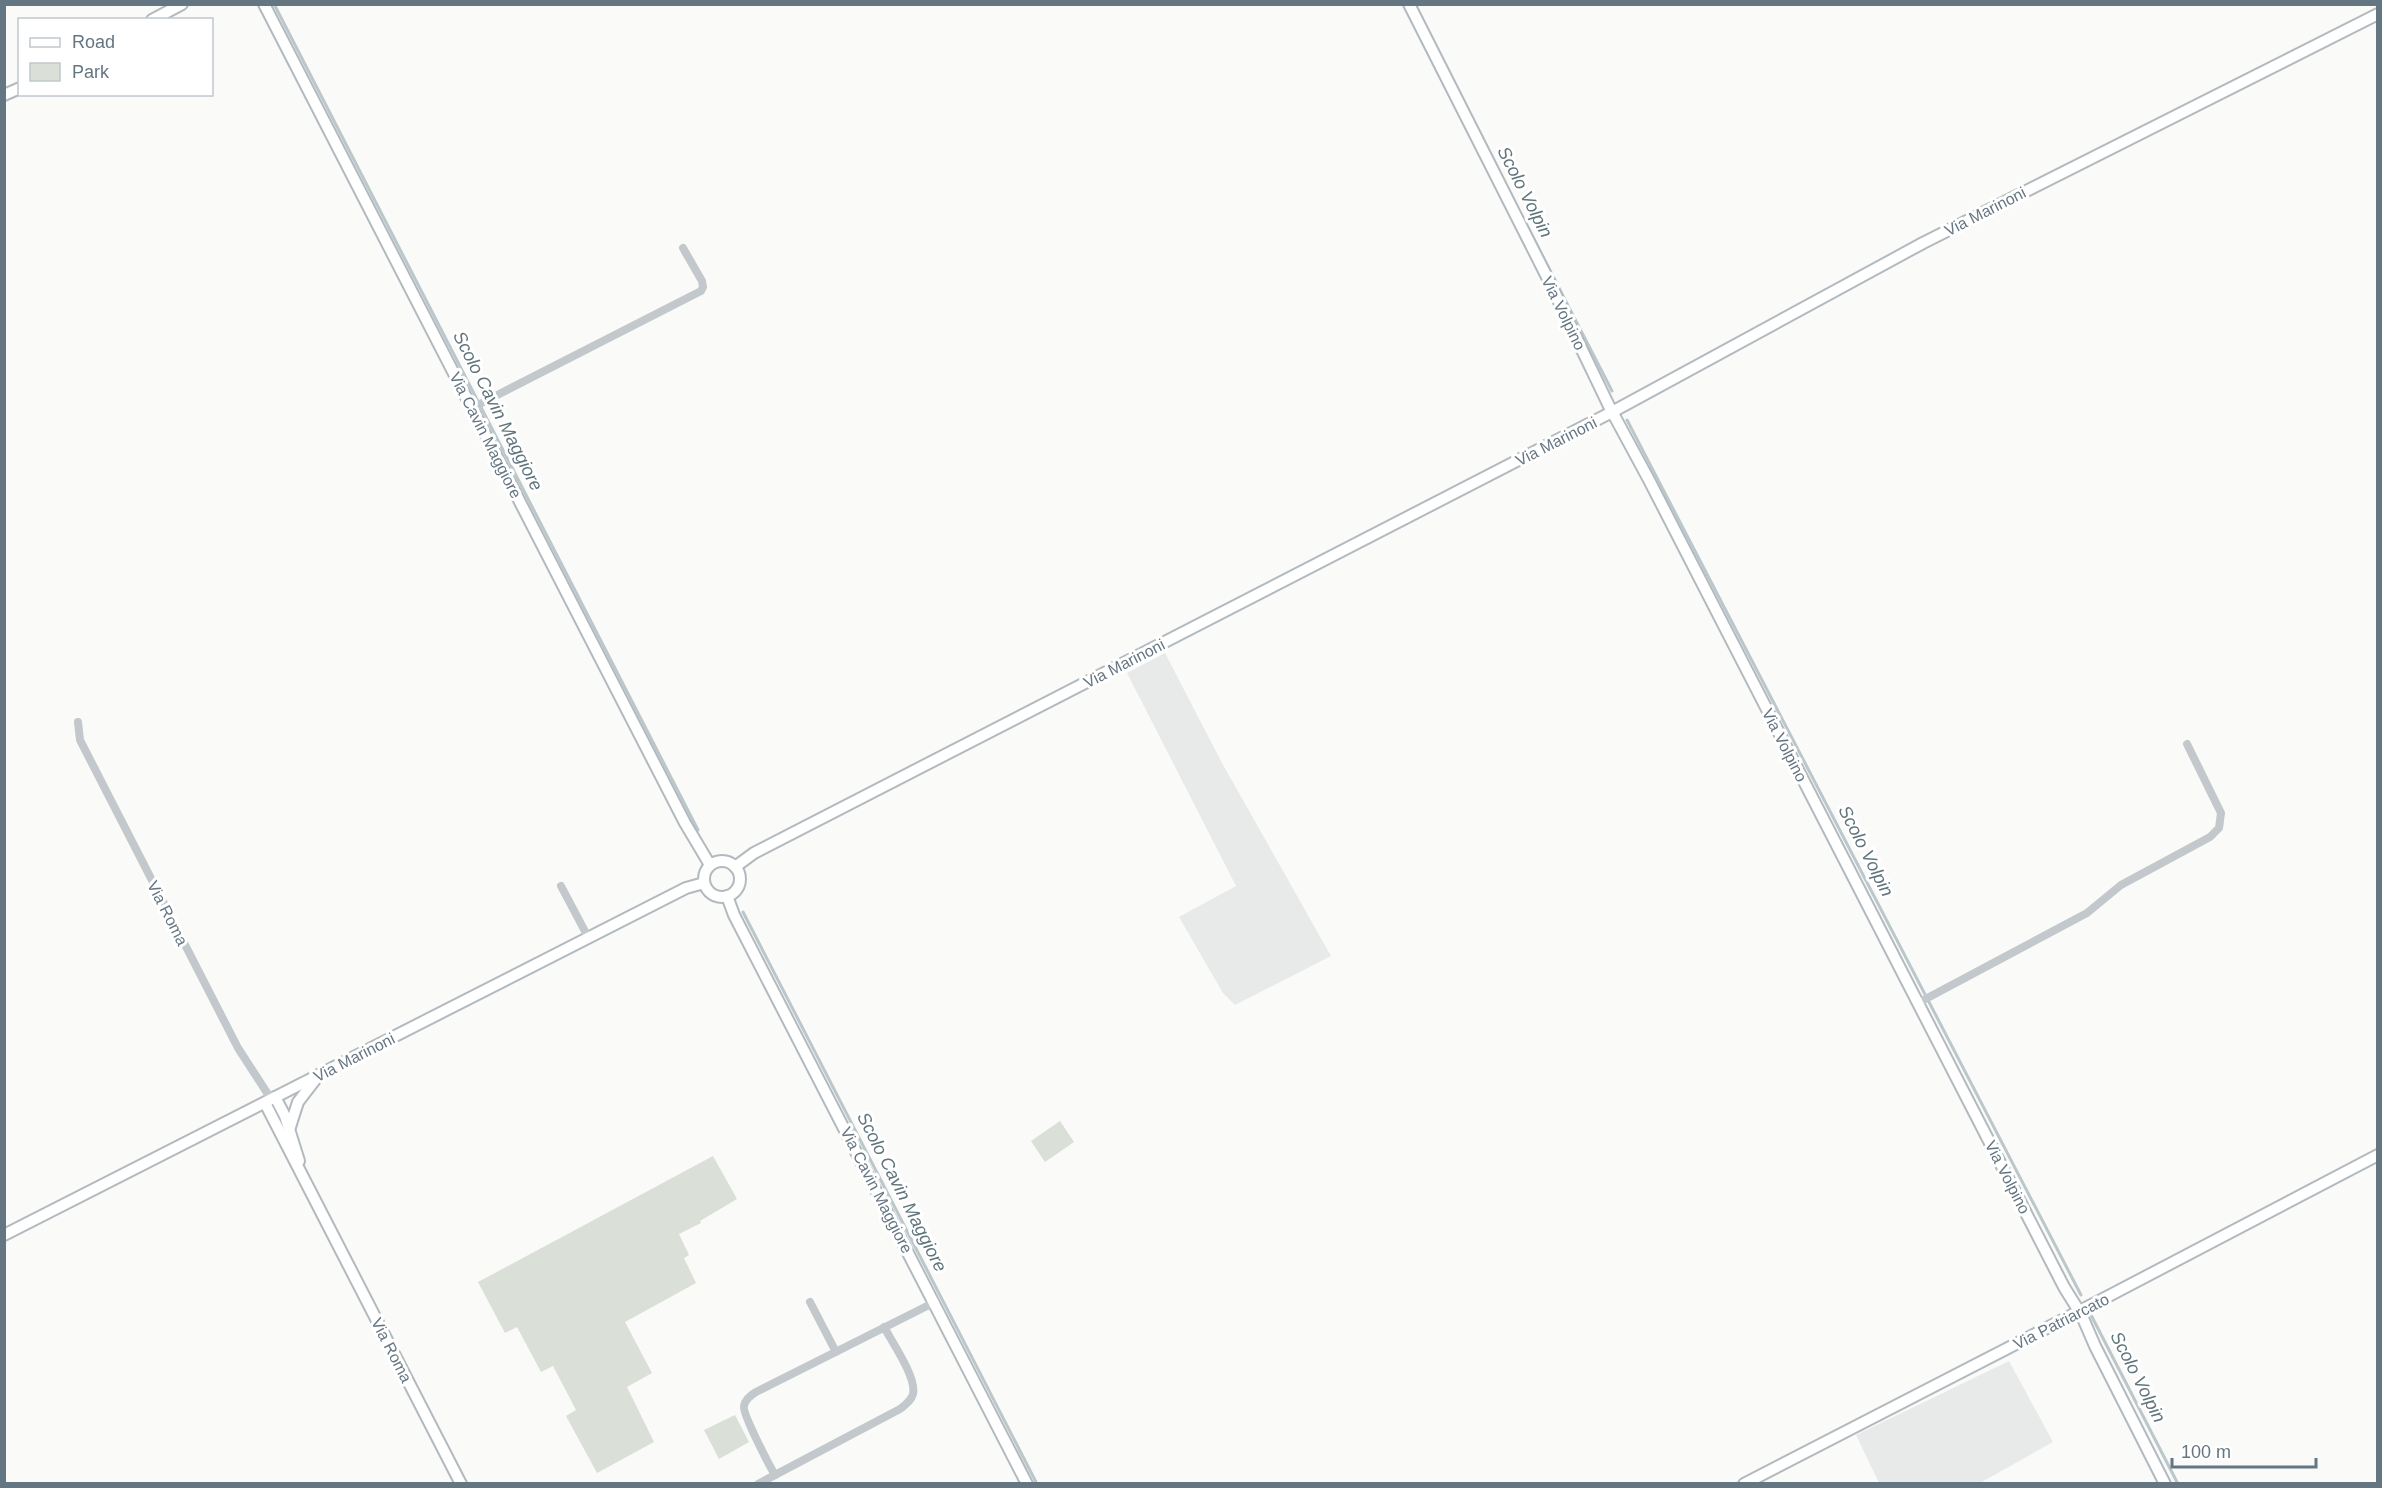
<svg xmlns="http://www.w3.org/2000/svg" width="2382" height="1488" viewBox="0 0 2382 1488" font-family="Arial,sans-serif">
	<style>
		.built { fill: #e8e9e9 }
		.green { fill: #dadfd7 }
		.lines { fill: none; stroke-linecap: round; stroke-linejoin: round }
		.stream { stroke: #bbc7cb; stroke-width: 3 }
		.secondary-casing { stroke: #b3babf; stroke-width: 14 }
		.street { stroke: #c3c8cc; stroke-width: 8 }
		.secondary { stroke: #fff; stroke-width: 10 }
		.labels { text-anchor: middle; stroke-width: 6; stroke-linejoin: round; paint-order: stroke }
		.street-label { font-size: 16px; fill: #657683; stroke: #fff }
		.water-label { font-size: 18px; font-style: italic; fill: #60757c; stroke: #fff }
	</style>
	<rect width="100%" height="100%" fill="#fafaf8"/>
	<g class="built">
		<path d="M1165 653 1222 763 1331 956 1235 1005 1223 993 1179 917 1236 886 1127 673Z"/>
		<path d="M2009 1361 2053 1442 1980 1483H1879L1856 1435Z"/>
	</g>
	<g class="green">
		<path d="M1060 1121 1074 1142 1045 1162 1031 1141Z"/>
		<path d="M713 1156 737 1199 700 1221 701 1223 679 1234 689 1255 684 1258 696 1283 625 1322 652 1373 627 1387 654 1442 597 1473 566 1416 576 1410 553 1366 541 1372 517 1327 505 1333 478 1282Z"/>
		<path d="M735 1415 749 1442 719 1459 704 1430Z"/>
	</g>
	<g class="lines">
		<g class="stream">
			<path d="M274 4 698 830"/>
			<path d="M1524 220 1612 391"/>
			<path d="M1627 420 2081 1295"/>
			<path d="M743 912 1037 1484"/>
			<path d="M2091 1315 2178 1484"/>
		</g>
		<g class="secondary-casing">
			<g id="secondary">
				<path d="M264 4 685 823 710 865"/>
				<path d="M1409 4 1549 281 1609 406 1649 480 2064 1287 2082 1316 2095 1346 2165 1484"/>
				<path d="M152 20 182 4"/>
				<path d="M4 95 20 88"/>
				<circle cx="722" cy="879" r="18"/>
				<path d="M735 867 754 853 1612 412 1923 243 2378 14"/>
				<path d="M727 896 734 915 1027 1484"/>
				<path d="M275 1097 285 1116 299 1161"/>
				<path d="M265 1103 461 1484"/>
				<path d="M290 1127 298 1102 315 1080"/>
				<path d="M4 1235 686 888 704 883"/>
				<path d="M1744 1484 2101 1300 2378 1155"/>
			</g>
		</g>
		<g class="street">
			<path d="M472 408 701 291 703 287 702 281 683 248"/>
			<path d="M78 722 80 740 238 1048 271 1099"/>
			<path d="M561 886 588 937"/>
			<path d="M1918 1003 2087 913 2121 885 2210 837 2219 828 2221 813 2187 744"/>
			<path d="M810 1302 836 1352"/>
			<path d="M775 1475C769 1465 742 1413 744 1406 745 1399 751 1395 756 1392L935 1302"/>
			<path d="M758 1484 900 1409C906 1404 911 1401 913 1394 917 1378 892 1342 884 1327"/>
		</g>
		<use href="#secondary" class="secondary"/>
	</g>
	<g class="labels">
		<g class="street-label">
			<text transform="translate(1985 211) rotate(-27)" y="6">Via Marinoni</text>
			<text transform="translate(1564 313) rotate(64)" y="6">Via Volpino</text>
			<text transform="translate(486 435) rotate(63)" y="6">Via Cavin Maggiore</text>
			<text transform="translate(1556 441) rotate(-27)" y="6">Via Marinoni</text>
			<text transform="translate(1124 663) rotate(-27)" y="6">Via Marinoni</text>
			<text transform="translate(1785 745) rotate(63)" y="6">Via Volpino</text>
			<text transform="translate(168 913) rotate(63)" y="6">Via Roma</text>
			<text transform="translate(354 1057) rotate(-27)" y="6">Via Marinoni</text>
			<text transform="translate(2008 1177) rotate(63)" y="6">Via Volpino</text>
			<text transform="translate(877 1190) rotate(63)" y="6">Via Cavin Maggiore</text>
			<text transform="translate(2061 1321) rotate(-27)" y="6">Via Patriarcato</text>
			<text transform="translate(392 1350) rotate(63)" y="6">Via Roma</text>
		</g>
		<g class="water-label">
			<text transform="translate(1525 192) rotate(63)" y="6">Scolo Volpin</text>
			<text transform="translate(498 411) rotate(63)" y="6">Scolo Cavin Maggiore</text>
			<text transform="translate(1866 851) rotate(63)" y="6">Scolo Volpin</text>
			<text transform="translate(902 1192) rotate(63)" y="6">Scolo Cavin Maggiore</text>
			<text transform="translate(2138 1377) rotate(63)" y="6">Scolo Volpin</text>
		</g>
	</g>
	<rect width="2382" height="1488" fill="none" stroke="#657683" stroke-width="12"/>
	<rect x="18" y="18" width="195" height="78" fill="#ffffff" stroke="#c1c8cd" stroke-width="1.5"/>
	<rect x="30" y="38" width="30" height="9" fill="#ffffff" stroke="#c1c8cd" stroke-width="1.5"/>
	<text x="72" y="48" font-size="18" fill="#657683">Road</text>
	<rect x="30" y="63" width="30" height="18" fill="#dadfd7" stroke="#c1c8cd" stroke-width="1.5"/>
	<text x="72" y="78" font-size="18" fill="#657683">Park</text>
	<path d="M2172 1458v9h144v-9" fill="none" stroke="#657683" stroke-width="3"/>
	<text x="2181" y="1458" font-size="18" fill="#657683" stroke="#ffffff" stroke-width="4.5" paint-order="stroke">100 m</text>
</svg>
